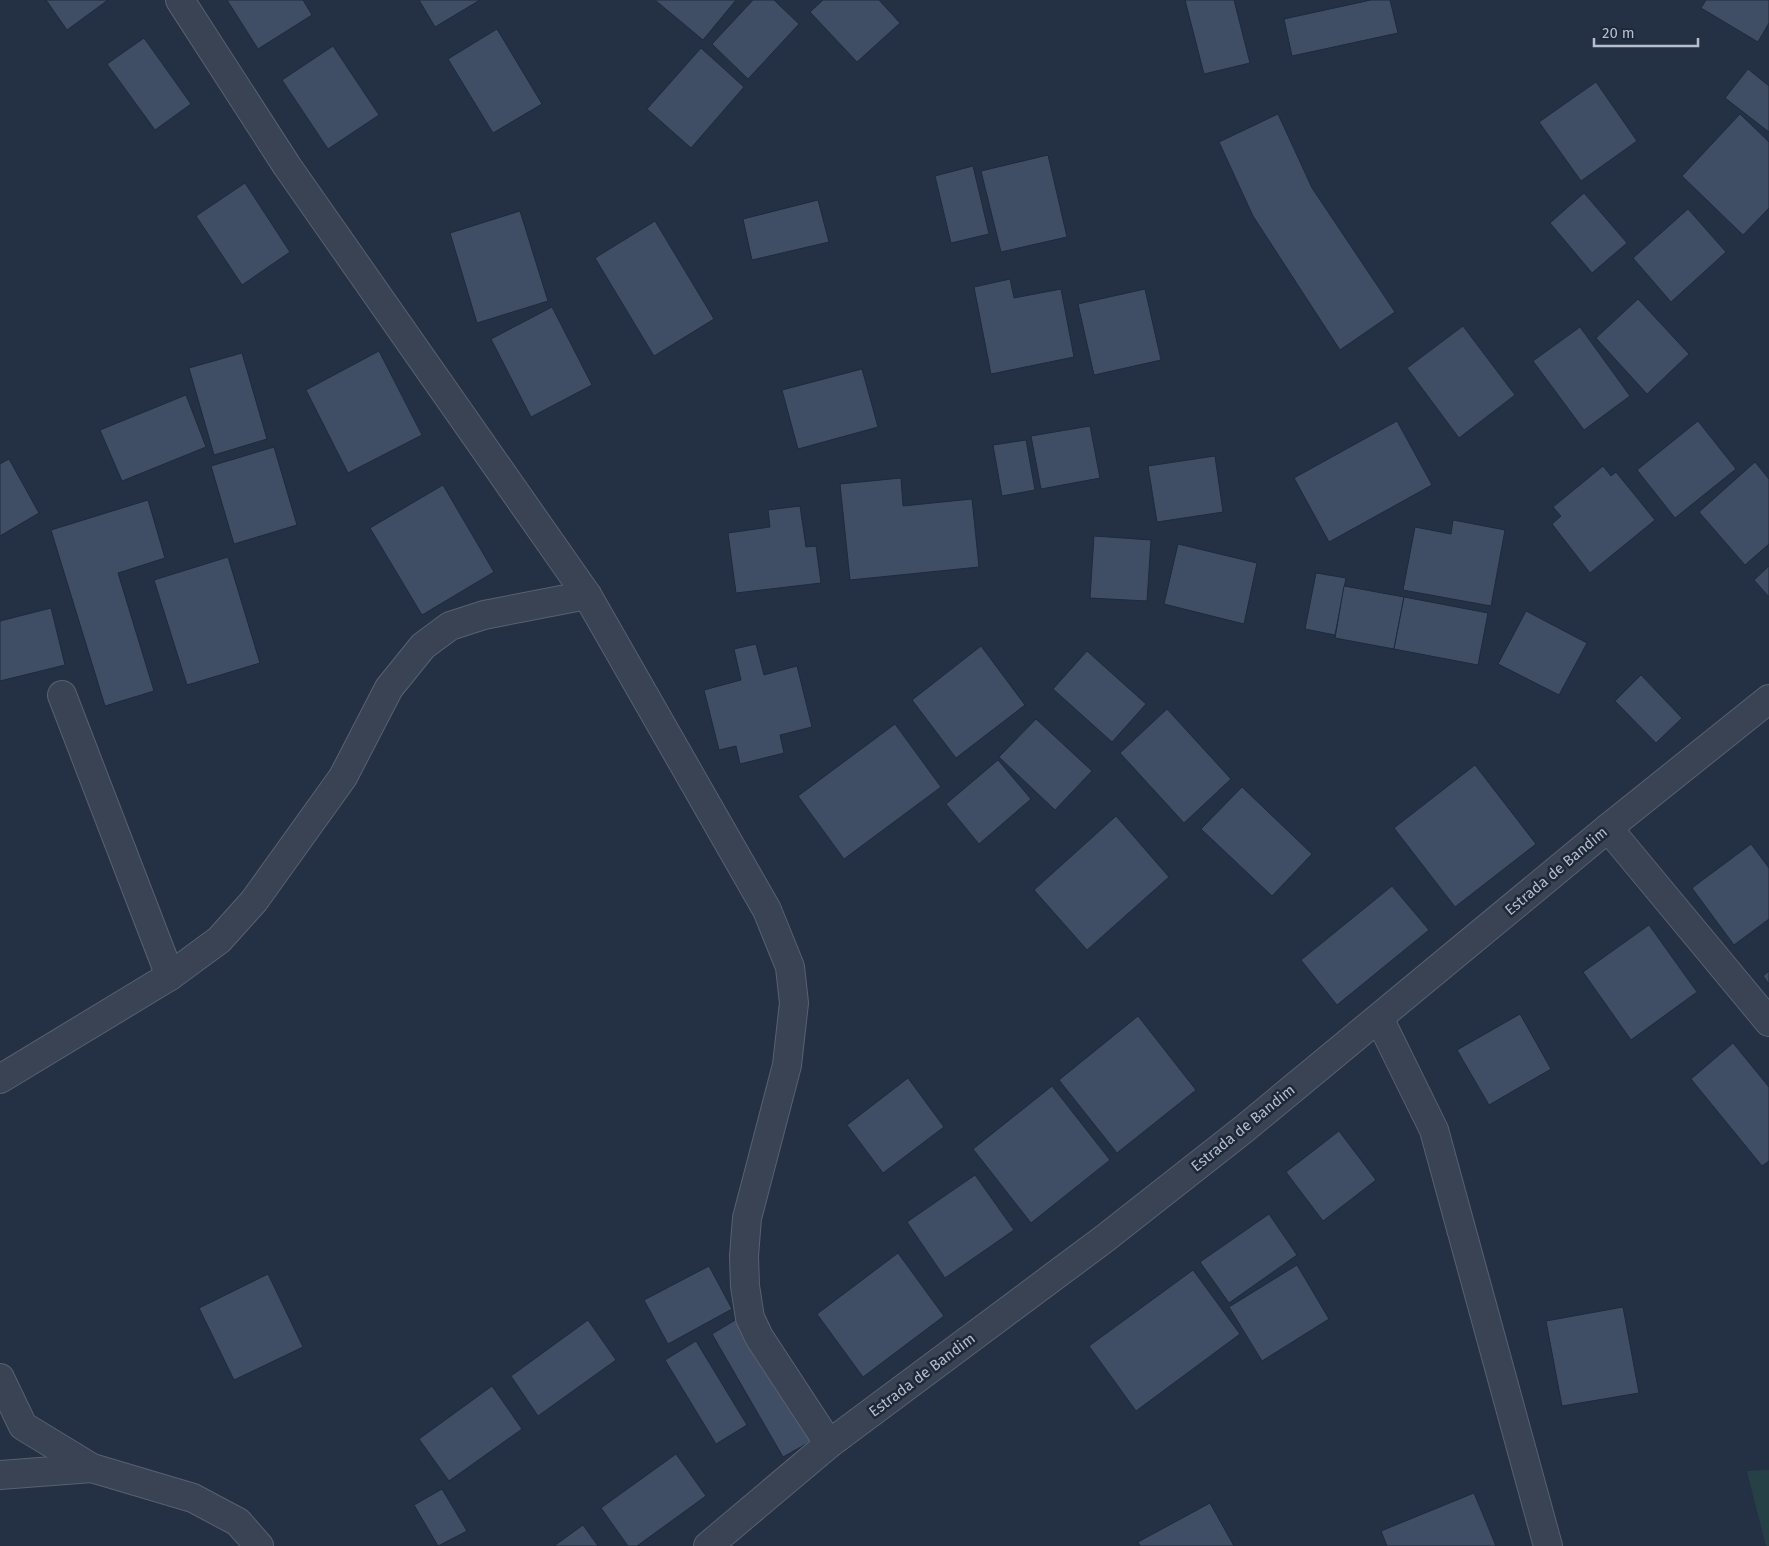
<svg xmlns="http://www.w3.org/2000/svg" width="1769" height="1546" viewBox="0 0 1769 1546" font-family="'Fira Sans',sans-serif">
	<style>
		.green { fill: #264145 }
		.building { fill: #404e65; stroke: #1f2a3b }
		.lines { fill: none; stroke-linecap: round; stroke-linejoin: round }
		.street-casing { stroke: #576171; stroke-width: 30 }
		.street { stroke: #394354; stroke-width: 28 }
		.labels { text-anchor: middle; stroke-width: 5; stroke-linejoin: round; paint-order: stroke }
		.street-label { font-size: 15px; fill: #b6becd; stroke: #1d2839 }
	</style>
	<rect width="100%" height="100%" fill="#243144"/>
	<path class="green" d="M1769 1470V1546H1766L1747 1471Z"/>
	<g class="building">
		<path d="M46 0H108L67 30Z"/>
		<path d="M227 0H303L312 15 258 49Z"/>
		<path d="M419 0H480L435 27Z"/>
		<path d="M655 0H736L703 40Z"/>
		<path d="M753 0H774L799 24 748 79 712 44Z"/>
		<path d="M823 0H879L900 23 857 62 810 12Z"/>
		<path d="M1185 0H1234L1250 63 1204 74Z"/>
		<path d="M1371 0H1390L1398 33 1292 56 1284 19Z"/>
		<path d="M1706 0H1769V23L1758 42 1701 8Z"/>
		<path d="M497 29 542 104 493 133 448 59Z"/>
		<path d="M144 38 191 104 155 130 107 64Z"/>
		<path d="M333 46 379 115 328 149 282 80Z"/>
		<path d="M701 48 744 87 691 148 647 109Z"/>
		<path d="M1748 69 1769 86V132L1725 98Z"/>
		<path d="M1596 82 1637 141 1581 181 1539 122Z"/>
		<path d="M1278 114 1312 188 1395 312 1340 350 1253 216 1219 142Z"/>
		<path d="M1740 114 1769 142V208L1743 235 1682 176Z"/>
		<path d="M1048 155 1067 237 1001 252 981 171Z"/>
		<path d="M973 166 989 234 951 243 935 176Z"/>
		<path d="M245 183 290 252 242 285 196 216Z"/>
		<path d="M1584 193 1627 243 1592 273 1550 223Z"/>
		<path d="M818 200 829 242 752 260 743 219Z"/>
		<path d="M1688 209 1726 252 1671 302 1633 258Z"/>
		<path d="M520 211 548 301 477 323 450 233Z"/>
		<path d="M655 221 714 319 654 356 595 258Z"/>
		<path d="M1010 279 1014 298 1061 289 1074 357 991 374 974 287Z"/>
		<path d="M1145 289 1161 360 1094 375 1078 304Z"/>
		<path d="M1638 299 1689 354 1647 394 1596 338Z"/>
		<path d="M552 307 592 385 531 417 491 339Z"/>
		<path d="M1463 326 1515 395 1459 438 1407 368Z"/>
		<path d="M1580 327 1630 396 1584 430 1533 361Z"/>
		<path d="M379 351 422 435 348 473 306 390Z"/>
		<path d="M242 353 267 439 214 455 189 368Z"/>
		<path d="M862 369 878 427 798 449 782 390Z"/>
		<path d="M186 395 206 447 122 481 100 430Z"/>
		<path d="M1397 421 1432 485 1329 542 1294 478Z"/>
		<path d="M1698 421 1736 469 1675 518 1637 470Z"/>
		<path d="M1090 426 1100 478 1041 489 1031 436Z"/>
		<path d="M1026 440 1035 490 1002 496 993 445Z"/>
		<path d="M274 447 297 525 234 544 211 466Z"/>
		<path d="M1215 456 1223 512 1157 522 1148 466Z"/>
		<path d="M9 459 39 513 0 536V464Z"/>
		<path d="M1755 462 1769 479V544L1745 565 1699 512Z"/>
		<path d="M1603 466 1611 476 1616 472 1655 520 1590 573 1552 524 1561 516 1553 507Z"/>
		<path d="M901 478 903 506 972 499 979 567 850 580 840 484Z"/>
		<path d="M443 485 494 572 422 615 370 528Z"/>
		<path d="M148 500 165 558 118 573 154 691 105 706 51 530Z"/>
		<path d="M800 506 806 547 816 546 821 583 736 593 728 533 770 527 768 510Z"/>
		<path d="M1453 520 1505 530 1491 606 1403 590 1415 527 1451 534Z"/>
		<path d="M1094 536 1151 540 1147 601 1090 598Z"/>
		<path d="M1178 544 1257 563 1244 624 1164 604Z"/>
		<path d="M228 557 260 663 187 685 154 580Z"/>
		<path d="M1769 566V597L1754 580Z"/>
		<path d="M1316 573 1346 578 1335 635 1305 629Z"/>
		<path d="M1344 586 1404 597 1394 649 1335 638Z"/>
		<path d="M1404 597 1488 613 1478 665 1394 649Z"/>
		<path d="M51 608 65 665 0 681V621Z"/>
		<path d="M1526 611 1587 643 1559 695 1498 664Z"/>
		<path d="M756 644 764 675 797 666 812 727 780 735 784 753 740 764 736 746 719 750 704 690 741 680 734 649Z"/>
		<path d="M981 646 1025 705 956 758 912 700Z"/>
		<path d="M1087 651 1146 704 1112 742 1053 689Z"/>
		<path d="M1641 675 1682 718 1656 743 1615 701Z"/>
		<path d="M1167 709 1231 779 1184 823 1120 753Z"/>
		<path d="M1036 719 1092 771 1055 810 999 757Z"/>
		<path d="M895 724 941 787 844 859 798 796Z"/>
		<path d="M998 760 1031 799 979 844 946 804Z"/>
		<path d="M1475 765 1536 844 1455 907 1394 828Z"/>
		<path d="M1242 787 1312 854 1272 896 1201 829Z"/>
		<path d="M1116 816 1169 877 1087 950 1034 890Z"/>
		<path d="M1751 844 1769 868V919L1734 945 1692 888Z"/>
		<path d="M1392 886 1429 930 1337 1005 1301 960Z"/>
		<path d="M1649 925 1697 992 1631 1040 1583 972Z"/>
		<path d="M1769 971V984L1763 976Z"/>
		<path d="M1520 1014 1551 1069 1489 1105 1457 1050Z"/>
		<path d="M1138 1016 1196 1090 1117 1153 1059 1080Z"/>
		<path d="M1733 1043 1769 1087V1161L1762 1166 1691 1079Z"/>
		<path d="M908 1078 944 1127 883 1173 847 1125Z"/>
		<path d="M1052 1086 1110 1160 1031 1223 973 1149Z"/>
		<path d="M1339 1131 1376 1180 1323 1221 1286 1172Z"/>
		<path d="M975 1175 1014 1230 945 1278 907 1222Z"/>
		<path d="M1269 1214 1297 1255 1229 1303 1200 1262Z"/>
		<path d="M898 1253 944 1316 863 1377 817 1314Z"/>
		<path d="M1297 1265 1329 1319 1262 1361 1229 1307Z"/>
		<path d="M709 1266 732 1309 668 1344 644 1300Z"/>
		<path d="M1193 1270 1240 1334 1136 1411 1089 1346Z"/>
		<path d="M268 1274 303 1347 234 1380 199 1308Z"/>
		<path d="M1623 1307 1639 1393 1562 1406 1546 1321Z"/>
		<path d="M742 1316 813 1440 783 1457 712 1334Z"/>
		<path d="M588 1320 616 1360 538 1416 511 1376Z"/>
		<path d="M696 1341 747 1425 716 1444 665 1360Z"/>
		<path d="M492 1386 522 1429 449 1481 419 1439Z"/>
		<path d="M676 1454 706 1496 637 1546H628L601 1508Z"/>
		<path d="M442 1489 467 1531 438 1546 414 1505Z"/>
		<path d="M1474 1493 1496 1546H1387L1381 1531Z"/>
		<path d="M1210 1503 1234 1546H1140L1138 1542Z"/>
		<path d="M583 1525 598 1546H554Z"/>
	</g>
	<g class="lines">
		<g class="street-casing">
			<g id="street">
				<path d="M180 0 287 166 587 595 767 910 790 967 794 1003 787 1065 747 1218 744 1256 745 1286 750 1318 759 1337 829 1444"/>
				<path d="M62 695 170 976"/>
				<path d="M1608 828 1769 1022"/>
				<path d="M1379 1018 1434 1130 1548 1546"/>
				<path d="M0 1079 170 976 219 940 254 901 343 777 389 688 423 646 450 626 484 615 587 595"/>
				<path d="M0 1378 23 1426 92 1468 193 1498 238 1522 259 1546"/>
				<path d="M0 1475 92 1468"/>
				<path d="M708 1546 829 1444 1104 1239 1244 1129 1608 828 1769 699"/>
			</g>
		</g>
		<use href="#street" class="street"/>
	</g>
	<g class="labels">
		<g class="street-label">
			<text transform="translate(1556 871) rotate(-40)" y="5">Estrada de Bandim</text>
			<text transform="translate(1243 1128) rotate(-39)" y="5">Estrada de Bandim</text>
			<text transform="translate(922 1375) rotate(-37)" y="5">Estrada de Bandim</text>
		</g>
	</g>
	<path d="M1594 38v8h104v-8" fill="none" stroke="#b6becd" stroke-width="2.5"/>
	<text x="1602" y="38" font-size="15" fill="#b6becd" stroke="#1d2839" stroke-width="4" paint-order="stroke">20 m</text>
</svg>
